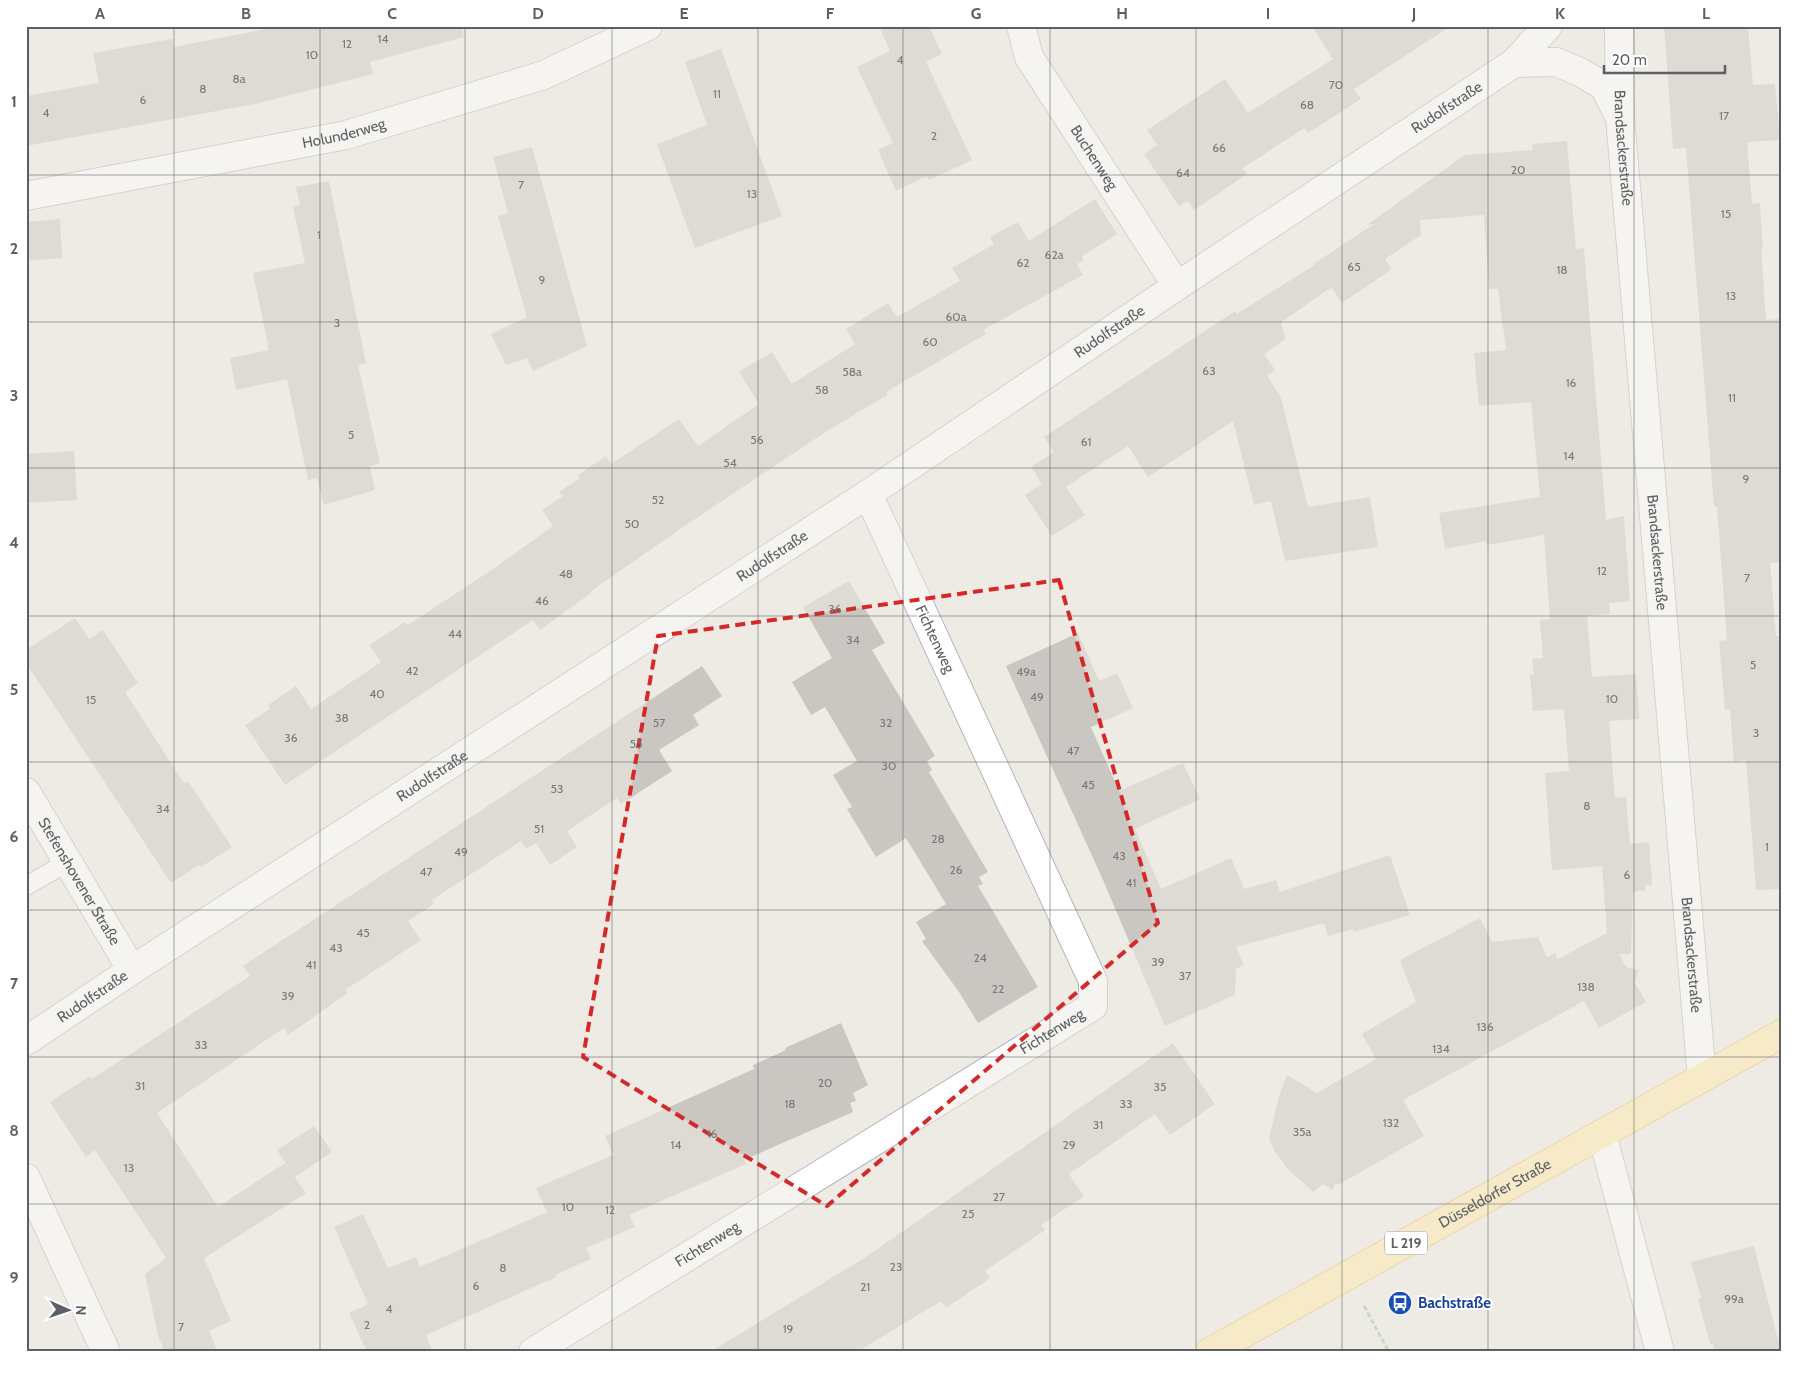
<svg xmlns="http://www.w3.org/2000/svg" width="1807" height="1378" viewBox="0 0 1807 1378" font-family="Cabin,sans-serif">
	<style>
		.building { fill: #cac6c1 }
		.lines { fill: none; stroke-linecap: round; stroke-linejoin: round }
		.service-casing { stroke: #b1b5b9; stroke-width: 20 }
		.minor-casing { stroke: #b1b5b9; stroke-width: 30 }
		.primary-casing { stroke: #efba5c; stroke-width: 30 }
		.path { stroke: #9ac6a3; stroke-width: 3; stroke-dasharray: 5 2.5; stroke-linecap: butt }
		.service { stroke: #fff; stroke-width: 18 }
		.minor { stroke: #fff; stroke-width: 28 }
		.primary { stroke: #fee9a9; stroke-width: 28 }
		.marked { fill: none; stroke: #d62828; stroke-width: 4; stroke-dasharray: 10 6; stroke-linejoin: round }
		.grid { fill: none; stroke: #5c6064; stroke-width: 1; stroke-opacity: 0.55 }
		.labels { text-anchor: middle; stroke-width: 4; stroke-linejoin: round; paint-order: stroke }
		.number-label { font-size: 12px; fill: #787a7b }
		.shield { fill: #fff; stroke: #8d9092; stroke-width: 1 }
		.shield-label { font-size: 14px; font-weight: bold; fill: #5c6064 }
		.street-label { font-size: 15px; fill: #5c6064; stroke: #fff }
		.transit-label { font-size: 15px; font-weight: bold; fill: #164399; stroke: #fff; text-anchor: start }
		.neatline { fill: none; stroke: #5c6064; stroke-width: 2 }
		.grid-label { font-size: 16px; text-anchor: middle; font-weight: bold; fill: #5c6064 }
	</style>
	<rect width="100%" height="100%" fill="#eeebe4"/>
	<g class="building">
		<path d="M281 26H462L464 37 370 62 373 74 255 104 26 146V96L99 83 93 53 172 39 174 47Z"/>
		<path d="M879 26H929L942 54 926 62 972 160 929 180 927 176 896 191 878 150 893 143 857 67 890 51Z"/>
		<path d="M1312 26H1451L1354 89 1361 99 1308 133 1304 128 1243 168 1247 174 1221 192 1194 210 1188 201 1179 206 1144 154 1157 145 1147 130 1225 79 1248 113 1333 59Z"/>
		<path d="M1664 26H1748L1753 85 1775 84 1780 140 1747 142 1752 204 1760 203 1763 249H1761L1766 320 1781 319V562L1770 563 1776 636H1781V889L1756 890 1746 760 1734 762 1730 709 1725 710 1719 641 1727 640 1717 507H1714L1686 148 1673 149Z"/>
		<path d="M721 49 782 216 695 248 657 144 707 125 685 62Z"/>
		<path d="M1567 141 1576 249 1584 248 1606 520 1624 516 1630 601 1609 603 1610 614 1587 616 1592 677 1636 674 1639 719 1609 721 1615 798 1626 797 1630 844 1649 842 1652 885H1645L1646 890 1633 892 1631 954H1619L1626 967 1638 970 1635 983 1646 1002 1599 1028 1584 1001 1403 1100 1424 1136 1338 1185 1335 1183 1333 1190 1323 1184 1313 1192 1286 1167 1275 1152 1269 1138 1279 1096 1287 1075 1317 1093 1376 1059 1362 1034 1416 1002 1400 960 1480 918 1492 942 1538 937 1547 957 1555 953 1558 959 1607 933 1602 866 1552 870 1545 773 1569 771 1564 709 1533 711 1530 675H1534L1532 659 1543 658 1540 620 1550 619 1544 535 1487 545 1486 541 1445 549 1439 513 1540 497 1531 402 1479 406 1474 353 1506 350 1498 289H1489L1484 215 1420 220 1421 235 1385 259 1392 269 1342 303 1332 288 1329 289 1281 322 1285 339 1264 354 1275 370 1267 375 1281 398 1308 507 1370 497 1378 547 1285 561 1271 501 1254 505 1233 421 1148 477 1128 446 1066 487 1085 515 1052 536 1025 495 1042 484 1031 467 1054 452 1044 437 1235 311 1237 314 1316 264 1315 263 1374 224 1367 225 1465 155 1533 150 1532 144Z"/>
		<path d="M532 147 587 346 533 371 527 358 506 365 491 334 527 317 498 216 508 213 493 157Z"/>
		<path d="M329 181 366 363 358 365 380 463 370 466 375 490 324 505 317 478 308 480 287 379 236 390 230 358 269 350 253 273 305 263 293 207 300 205 296 187Z"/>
		<path d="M1095 199 1117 234 1082 256 1084 260 1077 264 1083 275 983 330 986 334 886 392 887 395 827 431 692 521 591 591V593L540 630 533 620 285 785 245 725 270 709 268 705 296 686 311 709 381 662 369 645 405 622 408 625 499 565 553 526 542 510 563 496 559 492 580 478 578 475 606 456 611 464 679 419 698 446 759 404 739 372 755 362 772 352 792 384 855 344 846 329 888 303 897 317 960 281 952 268 994 244 990 237 1018 222 1029 241Z"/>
		<path d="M60 219 62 258 26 261V222Z"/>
		<path d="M74 451 77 500 26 503V454Z"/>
		<path d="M849 581 885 643 872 650 935 756 927 761 932 770 929 772 988 872 979 877 983 884 978 886 1038 987 978 1023 959 992 922 941 926 939 916 922 946 904 906 838 876 857 847 809 852 807 833 775 857 761 825 707 811 715 792 682 832 658 803 607Z"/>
		<path d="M75 618 89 639 103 630 138 683 125 692 184 783 188 781 232 847 201 867 199 865 171 883 26 663V650Z"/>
		<path d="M1078 633 1099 681 1117 673 1133 708 1091 727 1119 791 1183 763 1200 799 1135 829 1161 889 1231 858 1244 889 1276 880 1280 892 1390 855 1410 915 1354 932 1353 929 1328 936 1324 923 1236 947 1244 965 1236 969 1235 995 1165 1026 1103 880 1006 666Z"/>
		<path d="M702 666 722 696 693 715 699 725 659 750 672 771 621 804 617 798 567 831 577 847 550 865 536 843 526 849 521 841 456 884 432 900 434 904 408 921 421 940 345 990 348 993 288 1035 284 1028 157 1113 218 1207 285 1163 306 1193 204 1258 231 1321 209 1331 218 1352H165L158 1336 145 1274 166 1258 95 1150 86 1157 50 1102 90 1076 92 1079 250 976 243 966Z"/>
		<path d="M841 1023 868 1085 853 1093 856 1101 850 1103 853 1112 744 1160 746 1164 629 1215 635 1227 586 1248 591 1259 555 1275 556 1277 426 1335 433 1352H367L349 1313 368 1304 334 1227 363 1214 388 1268 416 1257 420 1267 547 1212 536 1188 613 1155 605 1136 754 1069 753 1065 786 1050 785 1048Z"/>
		<path d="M1173 1043 1215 1104 1170 1135 1155 1114 1069 1174 1084 1196 1041 1225 1045 1230 985 1271 990 1278 946 1308 941 1301 857 1352H710L866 1257Z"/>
		<path d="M314 1126 332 1152 295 1177 277 1150Z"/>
		<path d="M1754 1246 1781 1352H1715L1713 1344H1710L1698 1299 1701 1298 1691 1262Z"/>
	</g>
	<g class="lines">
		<g class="service-casing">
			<path id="service" d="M26 886 68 862"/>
		</g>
		<g class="minor-casing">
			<g id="minor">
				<path id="s1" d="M1021 26 1029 57 1177 286"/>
				<path id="s2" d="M1619 26 1620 117 1702 1078"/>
				<path d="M1514 63 1556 62 1580 72 1604 86 1619 116"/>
				<path id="s3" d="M26 196 346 135 544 75 648 26"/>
				<path id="s4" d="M26 792 132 970"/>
				<path id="s5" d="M26 1041 132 970 868 494 1177 286 1514 63 1548 26"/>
				<path d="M1602 1134 1660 1352"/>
				<path d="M26 1178 106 1352"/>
				<path id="s6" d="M533 1352 1093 1006V981L868 494"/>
			</g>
		</g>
		<g class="primary-casing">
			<g id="primary">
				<path id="s7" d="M1210 1352 1781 1034"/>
			</g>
		</g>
		<path class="path" d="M1364 1306 1389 1352"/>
		<use href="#service" class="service"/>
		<use href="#minor" class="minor"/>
		<use href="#primary" class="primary"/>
	</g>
	<path d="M0 0H1807V1378H0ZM1059 580 1158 923 827 1206 583 1057 658 636Z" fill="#eeebe4" fill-opacity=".55" fill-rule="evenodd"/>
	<path class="marked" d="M1059 580 1158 923 827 1206 583 1057 658 636Z"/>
	<path class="grid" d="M174 26V1352M320 26V1352M465 26V1352M612 26V1352M758 26V1352M903 26V1352M1050 26V1352M1196 26V1352M1342 26V1352M1488 26V1352M1634 26V1352M26 175H1781M26 322H1781M26 468H1781M26 616H1781M26 762H1781M26 910H1781M26 1057H1781M26 1204H1781"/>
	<defs>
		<g id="bus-disc" transform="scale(1.25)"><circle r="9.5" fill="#1a4fb4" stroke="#fff"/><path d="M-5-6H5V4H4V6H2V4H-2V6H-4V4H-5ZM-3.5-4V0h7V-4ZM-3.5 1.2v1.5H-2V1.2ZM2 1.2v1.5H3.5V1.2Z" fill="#fff"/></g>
	</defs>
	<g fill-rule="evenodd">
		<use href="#bus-disc" x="1400" y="1303"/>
	</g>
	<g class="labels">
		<g class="number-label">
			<text x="383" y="43">14</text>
			<text x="347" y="48">12</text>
			<text x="312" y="59">10</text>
			<text x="900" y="64">4</text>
			<text x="239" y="83">8a</text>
			<text x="1336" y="89">70</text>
			<text x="203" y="93">8</text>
			<text x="717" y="98">11</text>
			<text x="143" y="104">6</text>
			<text x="1307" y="109">68</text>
			<text x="46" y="117">4</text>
			<text x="1724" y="120">17</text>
			<text x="934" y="140">2</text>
			<text x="1219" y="152">66</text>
			<text x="1518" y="174">20</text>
			<text x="1183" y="177">64</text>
			<text x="521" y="189">7</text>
			<text x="752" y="198">13</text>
			<text x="1726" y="218">15</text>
			<text x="319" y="239">1</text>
			<text x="1054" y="259">62a</text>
			<text x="1023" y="267">62</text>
			<text x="1354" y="271">65</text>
			<text x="1562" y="274">18</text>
			<text x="542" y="284">9</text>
			<text x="1731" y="300">13</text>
			<text x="956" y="321">60a</text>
			<text x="337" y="327">3</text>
			<text x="930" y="346">60</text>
			<text x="1209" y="375">63</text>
			<text x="852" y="376">58a</text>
			<text x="1571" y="387">16</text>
			<text x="822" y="394">58</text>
			<text x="1732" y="402">11</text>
			<text x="351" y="439">5</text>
			<text x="757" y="444">56</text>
			<text x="1086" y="446">61</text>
			<text x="1569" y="460">14</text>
			<text x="730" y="467">54</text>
			<text x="1746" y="483">9</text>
			<text x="658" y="504">52</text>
			<text x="632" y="528">50</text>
			<text x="1602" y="575">12</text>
			<text x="566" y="578">48</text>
			<text x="1747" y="582">7</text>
			<text x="542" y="605">46</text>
			<text x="835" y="613">36</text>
			<text x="455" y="638">44</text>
			<text x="853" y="644">34</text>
			<text x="1753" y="669">5</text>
			<text x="412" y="675">42</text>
			<text x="1026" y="676">49a</text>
			<text x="377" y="698">40</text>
			<text x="1037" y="701">49</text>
			<text x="1612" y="703">10</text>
			<text x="91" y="704">15</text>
			<text x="342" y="722">38</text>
			<text x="659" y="727">57</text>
			<text x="886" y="727">32</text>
			<text x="1756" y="737">3</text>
			<text x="291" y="742">36</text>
			<text x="636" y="748">55</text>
			<text x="1073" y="755">47</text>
			<text x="889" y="770">30</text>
			<text x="1088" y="789">45</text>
			<text x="557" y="793">53</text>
			<text x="1587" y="810">8</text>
			<text x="163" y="813">34</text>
			<text x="539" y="833">51</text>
			<text x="938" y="843">28</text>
			<text x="1767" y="851">1</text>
			<text x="461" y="856">49</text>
			<text x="1119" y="860">43</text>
			<text x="956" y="874">26</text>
			<text x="426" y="876">47</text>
			<text x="1627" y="879">6</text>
			<text x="1131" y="887">41</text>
			<text x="363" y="937">45</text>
			<text x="336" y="952">43</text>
			<text x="980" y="962">24</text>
			<text x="1158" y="966">39</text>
			<text x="311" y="969">41</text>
			<text x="1185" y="980">37</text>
			<text x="1586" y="991">138</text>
			<text x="998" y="993">22</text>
			<text x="288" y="1000">39</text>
			<text x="1485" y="1031">136</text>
			<text x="201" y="1049">33</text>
			<text x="1441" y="1053">134</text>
			<text x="825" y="1087">20</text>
			<text x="140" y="1090">31</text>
			<text x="1160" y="1091">35</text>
			<text x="790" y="1108">18</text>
			<text x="1126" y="1108">33</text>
			<text x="1391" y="1127">132</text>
			<text x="1098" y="1129">31</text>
			<text x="1302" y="1136">35a</text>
			<text x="712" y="1138">16</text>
			<text x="676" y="1149">14</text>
			<text x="1069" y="1149">29</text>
			<text x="129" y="1172">13</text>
			<text x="999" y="1201">27</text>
			<text x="568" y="1211">10</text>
			<text x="610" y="1214">12</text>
			<text x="968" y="1218">25</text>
			<text x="896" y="1271">23</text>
			<text x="503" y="1272">8</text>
			<text x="476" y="1290">6</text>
			<text x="865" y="1291">21</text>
			<text x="1734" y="1303">99a</text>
			<text x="389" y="1313">4</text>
			<text x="367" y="1329">2</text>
			<text x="181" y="1331">7</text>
			<text x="788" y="1333">19</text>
		</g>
		<rect class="shield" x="1385" y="1231.5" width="42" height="23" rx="4"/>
		<g class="shield-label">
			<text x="1406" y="1248">L 219</text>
		</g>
		<g class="street-label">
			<text dy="5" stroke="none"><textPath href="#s5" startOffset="1700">Rudolfstraße</textPath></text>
			<text dy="5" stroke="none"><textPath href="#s3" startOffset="324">Holunderweg</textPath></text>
			<text dy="5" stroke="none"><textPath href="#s2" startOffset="122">Brandsackerstraße</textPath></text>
			<text dy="5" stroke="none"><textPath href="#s1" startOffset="152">Buchenweg</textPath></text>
			<text dy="5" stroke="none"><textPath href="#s5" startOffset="1295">Rudolfstraße</textPath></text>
			<text dy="5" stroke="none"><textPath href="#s2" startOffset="528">Brandsackerstraße</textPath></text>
			<text dy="5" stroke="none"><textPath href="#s5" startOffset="890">Rudolfstraße</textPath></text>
			<text transform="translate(935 639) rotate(65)" y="5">Fichtenweg</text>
			<text dy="5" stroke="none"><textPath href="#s5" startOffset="485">Rudolfstraße</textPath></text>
			<text dy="5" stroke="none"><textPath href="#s4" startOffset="104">Stefenshovener Straße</textPath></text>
			<text dy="5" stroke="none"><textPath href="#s2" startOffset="932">Brandsackerstraße</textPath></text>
			<text dy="5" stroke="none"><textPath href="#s5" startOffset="80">Rudolfstraße</textPath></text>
			<text dy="5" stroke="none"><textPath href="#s6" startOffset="610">Fichtenweg</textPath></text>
			<text dy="5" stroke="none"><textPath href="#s7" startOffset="326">Düsseldorfer Straße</textPath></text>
			<text dy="5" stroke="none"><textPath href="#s6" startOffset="205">Fichtenweg</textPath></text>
		</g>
		<g class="transit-label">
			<text x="1418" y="1308">Bachstraße</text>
		</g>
	</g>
	<rect width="1807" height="1378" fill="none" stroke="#ffffff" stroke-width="55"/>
	<g transform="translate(68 1310) rotate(92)" stroke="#ffffff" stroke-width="4" paint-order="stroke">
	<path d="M0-4L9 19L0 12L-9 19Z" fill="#5c6064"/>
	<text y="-8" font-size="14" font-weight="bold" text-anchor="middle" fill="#5c6064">N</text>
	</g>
	<path d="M1604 65v8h121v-8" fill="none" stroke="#5c6064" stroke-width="2.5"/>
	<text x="1612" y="65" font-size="15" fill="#5c6064" stroke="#ffffff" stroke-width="4" paint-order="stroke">20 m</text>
	<rect x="28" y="28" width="1752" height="1322" class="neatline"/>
	<g class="grid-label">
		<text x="100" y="19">A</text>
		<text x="246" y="19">B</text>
		<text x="392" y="19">C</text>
		<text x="538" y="19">D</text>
		<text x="684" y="19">E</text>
		<text x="830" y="19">F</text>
		<text x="976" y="19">G</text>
		<text x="1122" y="19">H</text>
		<text x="1268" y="19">I</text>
		<text x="1414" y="19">J</text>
		<text x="1560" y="19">K</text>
		<text x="1706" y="19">L</text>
		<text x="14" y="107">1</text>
		<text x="14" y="254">2</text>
		<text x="14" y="401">3</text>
		<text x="14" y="548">4</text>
		<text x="14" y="695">5</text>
		<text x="14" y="842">6</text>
		<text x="14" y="989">7</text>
		<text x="14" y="1136">8</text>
		<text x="14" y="1283">9</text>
	</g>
</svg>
